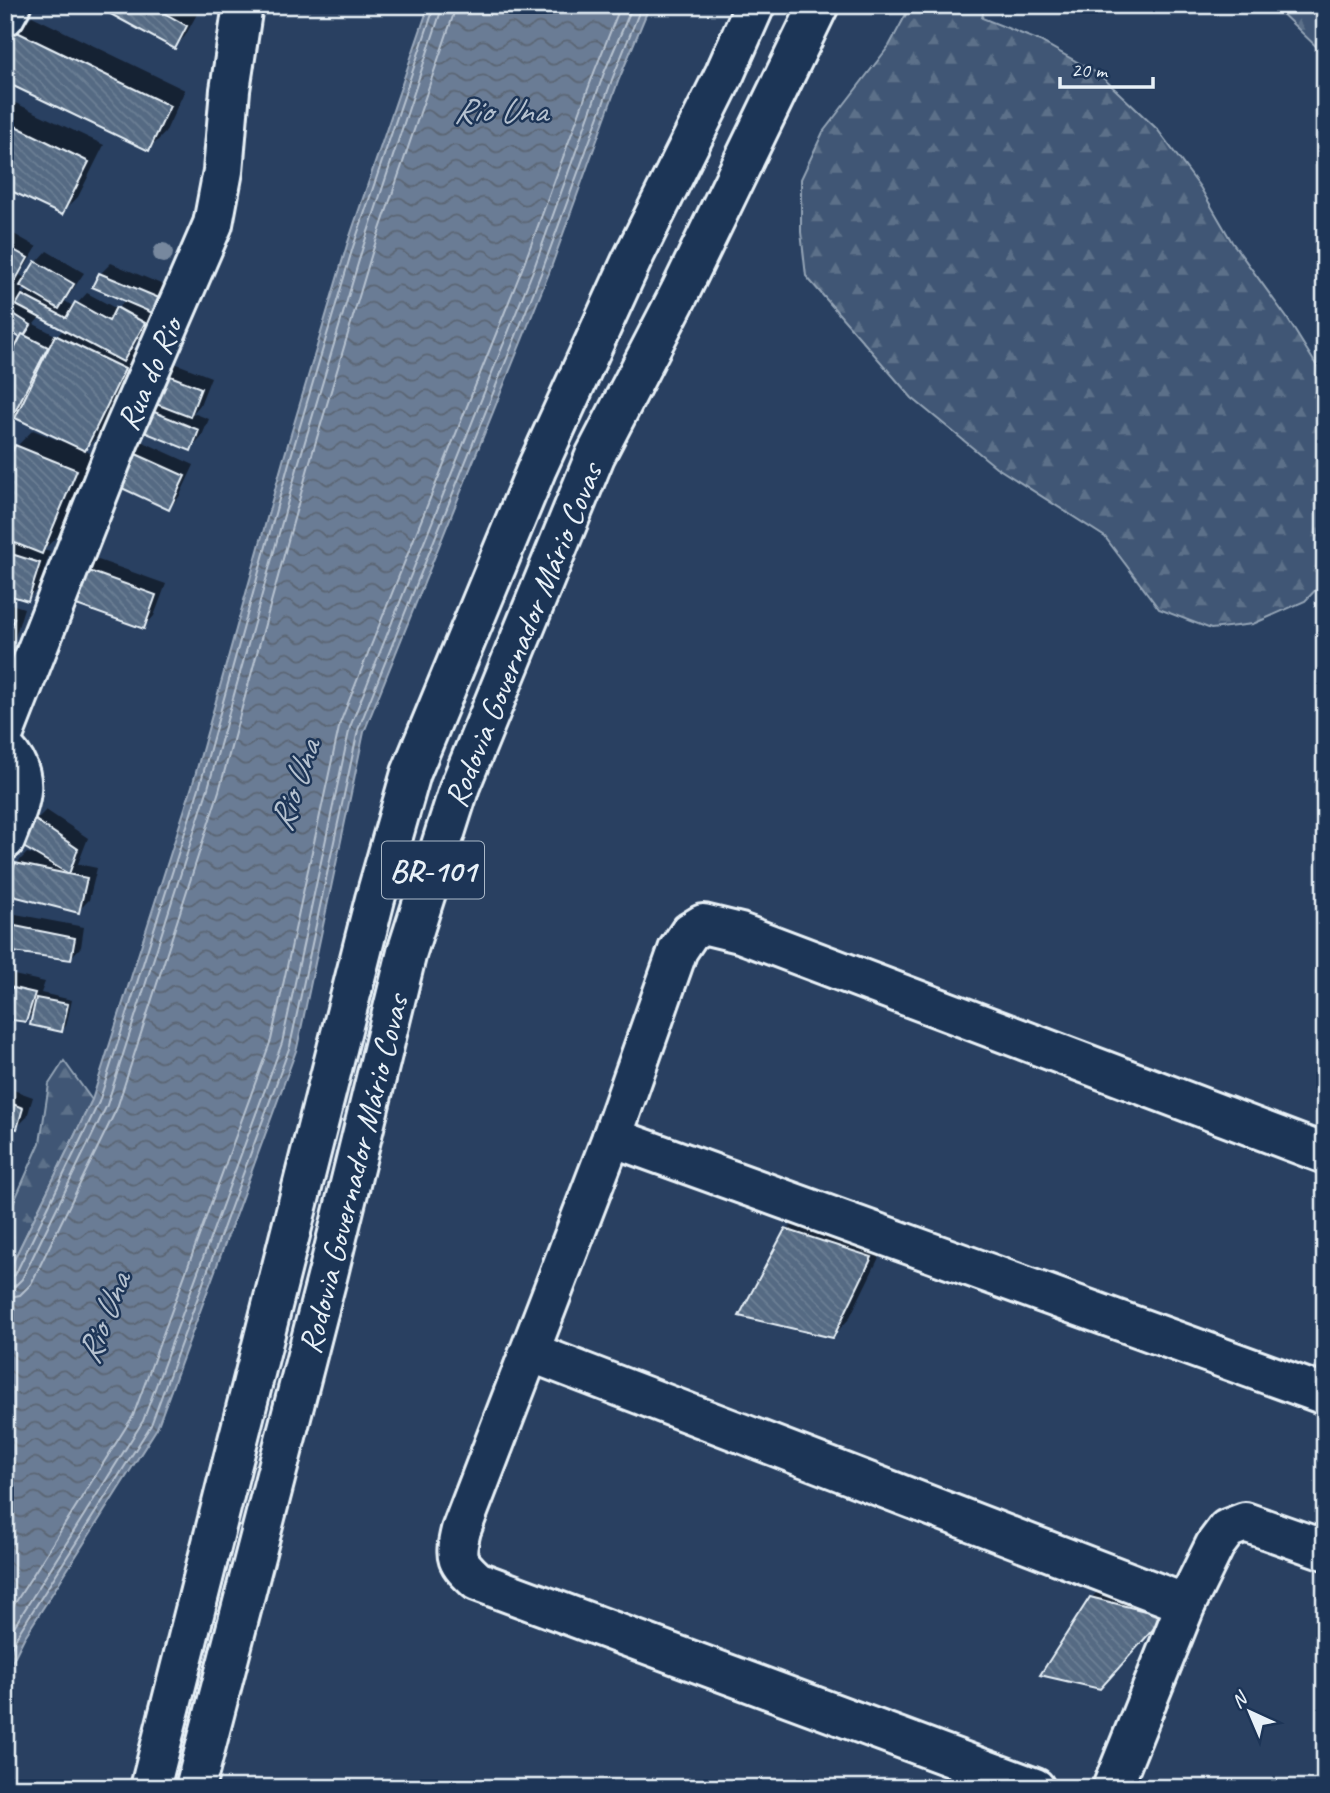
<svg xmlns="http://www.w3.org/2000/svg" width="1330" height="1793" viewBox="0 0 1330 1793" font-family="Caveat,sans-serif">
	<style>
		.forest { fill: url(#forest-firs); stroke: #94a4b6; stroke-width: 2 }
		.water { fill: url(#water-waves); stroke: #9dabbd; stroke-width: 2 }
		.shadow { fill: #0007; fill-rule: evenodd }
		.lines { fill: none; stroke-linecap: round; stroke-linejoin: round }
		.shore { stroke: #b6c2d0; stroke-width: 2 }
		.building { fill: url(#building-back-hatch); stroke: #e8f1f8; stroke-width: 2 }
		.minor-casing { stroke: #e8f1f8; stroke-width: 44 }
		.major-casing { stroke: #e8f1f8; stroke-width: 44 }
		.highway-casing { stroke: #e8f1f8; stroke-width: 44 }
		.minor { stroke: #1d3557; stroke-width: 38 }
		.major { stroke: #1d3557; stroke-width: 38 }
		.highway { stroke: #1d3557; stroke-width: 38 }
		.tree { fill: #77889e }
		.labels { text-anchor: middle; stroke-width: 5; stroke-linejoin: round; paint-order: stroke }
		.shield { fill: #1d3557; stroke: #abb9c8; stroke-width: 2 }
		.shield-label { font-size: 32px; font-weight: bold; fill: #e8f1f8 }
		.street-label { font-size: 33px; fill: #e8f1f8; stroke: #1d3557 }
		.water-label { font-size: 35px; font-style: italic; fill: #b6c2d0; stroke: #1d3557 }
	</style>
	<defs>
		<pattern id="forest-firs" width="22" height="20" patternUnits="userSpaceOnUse" patternTransform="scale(1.75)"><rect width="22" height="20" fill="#415774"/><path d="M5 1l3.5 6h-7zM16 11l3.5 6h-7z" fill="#5c7089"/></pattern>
		<pattern id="water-waves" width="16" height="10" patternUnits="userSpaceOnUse" patternTransform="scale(1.75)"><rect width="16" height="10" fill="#6b7c95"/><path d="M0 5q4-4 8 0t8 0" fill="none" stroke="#5a6573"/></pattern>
		<pattern id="building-back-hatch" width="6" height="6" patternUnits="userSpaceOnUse" patternTransform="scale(1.75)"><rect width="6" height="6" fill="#556a83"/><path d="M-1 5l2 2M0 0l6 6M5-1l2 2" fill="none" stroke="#6d8095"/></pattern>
	</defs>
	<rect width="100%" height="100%" fill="#294061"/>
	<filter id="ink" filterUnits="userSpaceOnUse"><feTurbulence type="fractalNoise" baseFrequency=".0143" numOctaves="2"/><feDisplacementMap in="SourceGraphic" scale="14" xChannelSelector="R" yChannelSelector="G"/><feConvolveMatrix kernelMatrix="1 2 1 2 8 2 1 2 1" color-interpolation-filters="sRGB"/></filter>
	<g filter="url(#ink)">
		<g class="forest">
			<path d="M911 5H985L982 18 1040 41 1100 75 1157 129 1200 187 1232 242 1287 318 1325 379V580L1305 601 1253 624 1211 629 1159 609 1105 537 996 467 912 398 806 276 801 232V179L823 132 889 46Z"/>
			<path d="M1273 5H1325V55Z"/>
			<path d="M64 1061 92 1100 5 1278V1222L40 1143 49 1084Z"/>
		</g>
		<path class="water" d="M429 5H650L619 79 549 273 364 732 297 1048 157 1428 24 1638 5 1676V1278L92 1100 193 783 283 461 347 245Z"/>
		<g class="shadow">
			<path d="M97 5H180L197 14 185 36 175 47Z"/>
			<path d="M32 16 185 90 165 133 149 149 16 32Z"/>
			<path d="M5 98 104 145 78 197 62 213 5 186Z"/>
			<path d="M5 229 37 247 20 275 26 279 37 262 47 251 84 273 65 301 74 307 87 293 117 309 126 300 100 274 111 263 173 289 154 311 133 349 140 353 101 433 84 450 92 454 58 536 43 550 50 552 38 588 28 599 5 592V463L10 462 17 446 33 430 63 442 64 439 16 416 5 428V342L10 337 20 342 22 337 5 326ZM24 286 29 289 24 294 21 292ZM41 316 64 329 57 336 34 324Z"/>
			<path d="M172 362 211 377 200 405 193 413 209 419 201 438 190 449 136 427Z"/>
			<path d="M139 440 194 465 179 497 169 508 113 483Z"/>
			<path d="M90 557 166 584 154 616 144 627 79 568Z"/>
			<path d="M5 602 24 608 8 660 5 663Z"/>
			<path d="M46 810 88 838 78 864 97 868 89 900 78 911 16 864 27 853 40 856 36 820Z"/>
			<path d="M5 912 84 927 81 947 70 958 5 949Z"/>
			<path d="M5 973 45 982 41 993 72 1000 66 1026 61 1030 35 1011 26 1020 5 1017Z"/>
			<path d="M5 1087 33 1097 27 1117 17 1127 5 1123Z"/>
			<path d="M803 1214 887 1241 849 1319 833 1336 787 1230Z"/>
			<path d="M1108 1582 1179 1600 1116 1671 1091 1598Z"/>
		</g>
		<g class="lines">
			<g class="shore">
				<path d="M5 1279 15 1275 99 1102 200 785 289 463 353 247 435 5"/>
				<path d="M5 1288 15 1286 22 1279 107 1105 208 788 298 465 362 250 443 5"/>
				<path d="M5 1298 20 1295 31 1284 117 1108 219 791 308 468 372 253 453 16 454 5"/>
				<path d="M5 1619 133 1416 271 1040 340 723 524 264 595 70 621 5"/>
				<path d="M5 1641 143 1421 282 1043 350 727 534 268 604 73 633 5"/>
				<path d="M5 1660 18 1634 151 1425 290 1046 358 730 542 271 613 77 642 5"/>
			</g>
		</g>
		<g class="building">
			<path d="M94 5H150L187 26 175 49Z"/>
			<path d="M15 31 170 106 149 151 5 82V51Z"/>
			<path d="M5 121 89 162 62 215 5 188Z"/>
			<path d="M5 245 28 258 14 283 5 278Z"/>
			<path d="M35 261 74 284 59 309 20 286Z"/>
			<path d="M99 273 164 300 157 315 92 287Z"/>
			<path d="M5 292 13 297 6 309 31 325 22 339 5 328Z"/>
			<path d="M22 295 66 318 75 302 109 321 116 307 145 323 123 362 16 305Z"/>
			<path d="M22 334 48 347 7 427 5 426V350L12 354Z"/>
			<path d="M55 335 125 369 85 451 15 418Z"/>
			<path d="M160 372 201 388 190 417 148 401Z"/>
			<path d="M142 407 199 430 191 451 134 428Z"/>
			<path d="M15 445 77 470 42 554 5 539V469Z"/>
			<path d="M127 450 185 476 169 510 111 483Z"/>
			<path d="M5 552 40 563 28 601 5 594Z"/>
			<path d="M78 567 156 595 144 629 65 601Z"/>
			<path d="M5 616 14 618 5 648Z"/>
			<path d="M34 819 78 849 69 874 20 845Z"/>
			<path d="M15 863 87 878 79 913 5 894Z"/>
			<path d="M5 924 75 938 71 960 5 951Z"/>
			<path d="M5 986 35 993 26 1022 5 1019Z"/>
			<path d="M36 998 68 1004 62 1032 30 1025Z"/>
			<path d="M5 1101 23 1108 17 1129 5 1125Z"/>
			<path d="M785 1229 872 1257 833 1338 739 1316Z"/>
			<path d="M1090 1597 1165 1616 1100 1689 1040 1675Z"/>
		</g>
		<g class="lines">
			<g class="minor-casing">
				<g id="minor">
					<path id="s1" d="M5 731 119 441 213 224 223 171 230 90 243 5"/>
					<path d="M5 749C34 779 18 806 5 840"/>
					<path d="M612 1137 1325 1395"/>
					<path d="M530 1352 1186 1604"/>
					<path d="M1035 1788 477 1581C456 1561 454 1559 461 1530L612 1137 678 950 690 932 703 924 740 933 1325 1154"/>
					<path d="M1112 1788 1186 1604 1215 1545 1227 1529 1245 1522 1325 1550"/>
				</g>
			</g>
			<g class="major-casing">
				<path id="major" d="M5 16 11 5"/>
			</g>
			<g class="highway-casing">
				<g id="highway">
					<path d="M150 1788 375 899 411 773 537 468 631 262 725 73 755 5"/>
					<path id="s2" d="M195 1788 328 1274 407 952 460 786 595 456 680 292 819 5"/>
				</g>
			</g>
			<use href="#minor" class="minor"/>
			<use href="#major" class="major"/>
			<use href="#highway" class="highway"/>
		</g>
		<circle class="tree" cx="163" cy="253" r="10"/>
	</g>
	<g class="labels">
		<rect class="shield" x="382" y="841.5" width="102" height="57" rx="5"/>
		<g class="shield-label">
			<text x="433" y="881">BR-101</text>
		</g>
		<g class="street-label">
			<text dy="12" stroke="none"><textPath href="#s1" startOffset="385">Rua do Rio</textPath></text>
			<text dy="12" stroke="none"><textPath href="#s2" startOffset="1200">Rodovia Governador Mário Covas</textPath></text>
			<text dy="12" stroke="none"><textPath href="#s2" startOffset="634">Rodovia Governador Mário Covas</textPath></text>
		</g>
		<g class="water-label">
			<text x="500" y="122">Rio Una</text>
			<text transform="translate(294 785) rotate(-71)" y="12">Rio Una</text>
			<text transform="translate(103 1318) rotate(-69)" y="12">Rio Una</text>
		</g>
	</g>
	<rect width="1330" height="1793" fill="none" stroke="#1d3557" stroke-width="28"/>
	<rect x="14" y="14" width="1302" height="1765" fill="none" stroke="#e8f1f8" stroke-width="2.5" filter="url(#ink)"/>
	<g transform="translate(1250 1712) rotate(316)" stroke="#1d3557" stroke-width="5" paint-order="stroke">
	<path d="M0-5L12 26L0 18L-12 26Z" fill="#e8f1f8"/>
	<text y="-10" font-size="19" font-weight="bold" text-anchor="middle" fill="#e8f1f8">N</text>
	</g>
	<path d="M1060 77v10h93v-10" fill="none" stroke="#e8f1f8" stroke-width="3.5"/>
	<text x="1071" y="77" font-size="21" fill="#e8f1f8" stroke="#1d3557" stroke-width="5" paint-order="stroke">20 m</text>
</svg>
